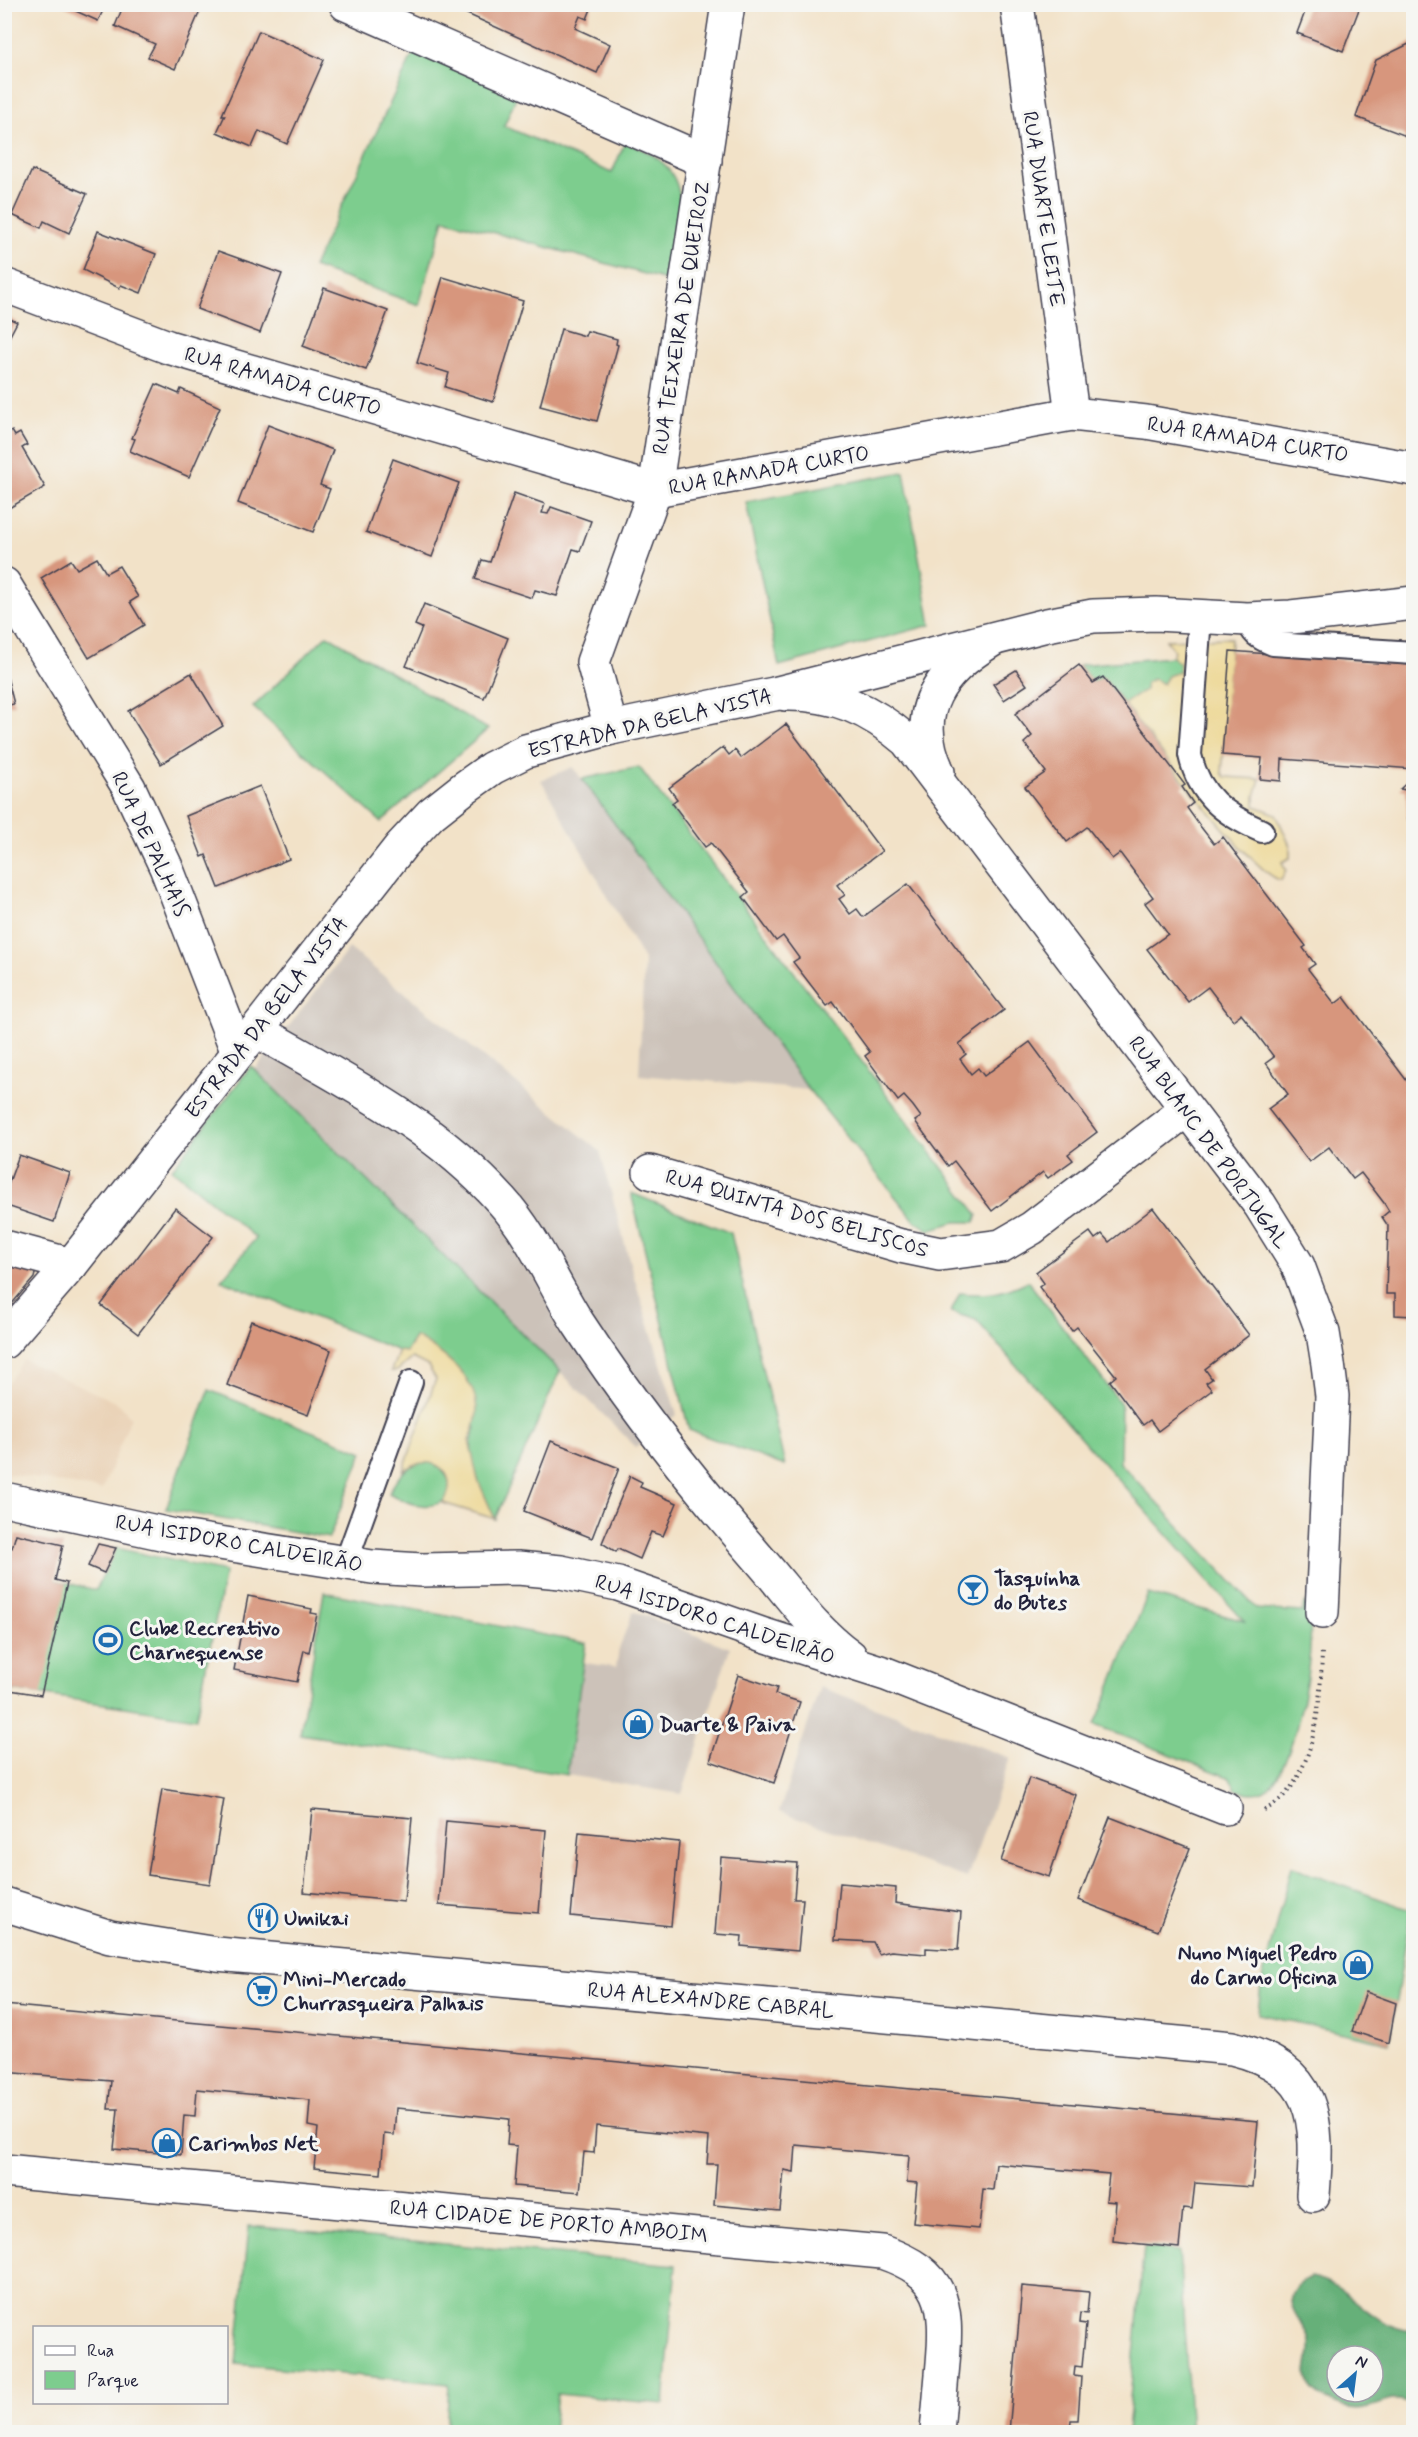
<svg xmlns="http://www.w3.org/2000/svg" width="1418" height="2437" viewBox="0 0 1418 2437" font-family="Mynerve,sans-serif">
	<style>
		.built { fill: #ead3b8 }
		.industrial { fill: #ccc2b9 }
		.green { fill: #7dcd8e; stroke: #507864; stroke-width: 1.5 }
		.forest { fill: #66b079; stroke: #44695a; stroke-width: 1.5; fill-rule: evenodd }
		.sand { fill: #eeda9e; stroke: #887e6c; stroke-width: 1.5 }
		.building { fill: #d7967d }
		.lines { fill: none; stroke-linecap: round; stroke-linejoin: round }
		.service-casing { stroke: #413f50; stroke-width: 26 }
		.minor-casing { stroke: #413f50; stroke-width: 36 }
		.tertiary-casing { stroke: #413f50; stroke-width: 36 }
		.path { stroke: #413f50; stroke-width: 4; stroke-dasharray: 1.5 4.5; stroke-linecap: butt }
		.service { stroke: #fff; stroke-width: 22 }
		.minor { stroke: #fff; stroke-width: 33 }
		.tertiary { stroke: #fff; stroke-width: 33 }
		.labels { text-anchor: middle; stroke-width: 6; stroke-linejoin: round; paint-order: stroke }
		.street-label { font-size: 21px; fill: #22223b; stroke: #f6f6f2 }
		.poi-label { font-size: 21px; font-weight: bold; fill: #22223b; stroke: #f6f6f2; text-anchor: start }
	</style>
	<rect width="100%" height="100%" fill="#f6f6f2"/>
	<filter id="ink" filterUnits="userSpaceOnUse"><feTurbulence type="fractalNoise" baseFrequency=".0167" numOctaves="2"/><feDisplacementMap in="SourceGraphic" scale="12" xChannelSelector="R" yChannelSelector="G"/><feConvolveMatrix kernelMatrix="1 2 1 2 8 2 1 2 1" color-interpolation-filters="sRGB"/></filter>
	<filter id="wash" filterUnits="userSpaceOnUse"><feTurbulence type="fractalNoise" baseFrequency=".008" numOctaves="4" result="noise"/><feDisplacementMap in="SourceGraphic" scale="24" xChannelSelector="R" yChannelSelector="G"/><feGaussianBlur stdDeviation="1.35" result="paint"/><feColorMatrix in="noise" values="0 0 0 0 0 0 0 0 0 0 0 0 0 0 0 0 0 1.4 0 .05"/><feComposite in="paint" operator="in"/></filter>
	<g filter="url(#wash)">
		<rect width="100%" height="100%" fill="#f2e2c8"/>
		<path class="built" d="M24 1360 119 1404 131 1417 102 1490 5 1473V1386Z"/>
		<g class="industrial">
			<path d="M573 767 809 1090 639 1075 644 960 541 780Z"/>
			<path d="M349 948 600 1151 633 1274 677 1415 636 1447 255 1070Z"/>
			<path d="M633 1611 730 1648 682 1794 567 1775 584 1663 616 1667 619 1649Z"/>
			<path d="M820 1687 1010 1758 967 1878 779 1812Z"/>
		</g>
		<g class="green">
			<path d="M415 50 517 95 504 126 612 173 625 142C636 147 649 151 658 159 696 186 676 244 670 281L444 219 419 305 313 267Z"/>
			<path d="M904 472 931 625 779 666 746 502Z"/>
			<path d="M327 635 488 729 381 822 253 707Z"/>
			<path d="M1172 657 1181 663 1179 672 1168 676 1163 684 1153 679 1146 683 1145 690 1124 704 1103 677 1093 683 1079 665Z"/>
			<path d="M639 767 978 1215 975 1222H955L929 1230 915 1221 809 1090 582 779Z"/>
			<path d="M251 1066 560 1371 495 1519C483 1493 462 1455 476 1428L415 1337 406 1352 399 1351 221 1280 256 1238 172 1169Z"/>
			<path d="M631 1193 731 1233 785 1466 689 1430Z"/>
			<path d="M1028 1281 1121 1404 1120 1463 1257 1609 1302 1612 1304 1603 1306 1604C1321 1636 1296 1761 1270 1786 1260 1796 1247 1794 1235 1789L1231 1778 1095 1725 1148 1594 1244 1621 976 1320 951 1312 960 1293C986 1296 1005 1293 1028 1281Z"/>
			<path d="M209 1390 363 1452 329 1538 166 1509Z"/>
			<path d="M426 1460C475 1483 444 1527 389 1493 398 1475 407 1466 426 1460Z"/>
			<path d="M116 1548 225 1572 196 1718 5 1689 4 1568 96 1590Z"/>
			<path d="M324 1592 586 1643 567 1775 300 1734Z"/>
			<path d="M1291 1867 1411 1910 1389 2043 1258 2014 1261 1983Z"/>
			<path d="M249 2226 676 2265 664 2404 557 2394 553 2432H446L449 2384 236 2364Z"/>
			<path d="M1144 2247 1179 2251 1191 2432H1127Z"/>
		</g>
		<path class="forest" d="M1310 2277C1352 2284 1370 2328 1413 2331V2404C1391 2395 1389 2402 1369 2407 1356 2411 1341 2407 1329 2401 1320 2397 1312 2393 1309 2383 1303 2368 1314 2354 1309 2338 1305 2325 1289 2311 1291 2296 1293 2286 1302 2281 1310 2277ZM1337 2356H1373V2392H1337Z"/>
		<g class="sand">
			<path d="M1231 638 1222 773 1225 777 1260 779 1255 796V806L1276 814 1290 846V858L1282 862 1286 871 1281 880C1256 878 1145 732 1124 704L1145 690 1146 683 1154 679 1163 684 1168 676 1179 672 1180 663 1172 657 1174 650 1166 640Z"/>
			<path d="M416 1337C455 1360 494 1392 469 1440L478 1480 495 1519 443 1503C462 1475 433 1449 403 1471L436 1379 428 1366 412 1358 397 1371H391L399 1351 406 1352Z"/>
		</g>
		<g id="blocks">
			<g class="building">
				<path d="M60 4H106L98 21Z"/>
				<path d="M124 4H203L175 69 148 57 155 44 115 26Z"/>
				<path d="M445 4H593L587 19 580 16 575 28 610 44 597 73Z"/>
				<path d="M1308 4H1361L1343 51 1297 33Z"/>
				<path d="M259 31 324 60 287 144 259 131 252 147 217 132 225 115H222Z"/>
				<path d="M1413 42V150L1404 135 1356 117 1376 60Z"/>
				<path d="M32 170 87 194 69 233 44 221 41 228 12 215Z"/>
				<path d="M98 231 156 254 141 293 121 285 119 288 83 270Z"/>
				<path d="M218 251 282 274 260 333 197 309Z"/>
				<path d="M443 277 523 301 493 402 445 387 449 373 417 363Z"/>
				<path d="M324 288 388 311 366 370 303 346Z"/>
				<path d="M4 316 17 322 4 347Z"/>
				<path d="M561 329 585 336 587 331 617 339 616 344 618 345 597 421 540 406Z"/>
				<path d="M156 384 179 394 181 389 220 407 189 477 130 451 135 439 132 438Z"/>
				<path d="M268 425 333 450 320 485 330 489 313 532 238 503Z"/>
				<path d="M12 431 15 436 20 433 27 445 22 448 45 487 4 511V435Z"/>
				<path d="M393 459 459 483 432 557 366 532Z"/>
				<path d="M514 493 545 504 542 513 548 514 551 507 591 521 580 551 573 549 557 596 535 590 532 598 475 579 482 560 490 562Z"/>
				<path d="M97 558 106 573 119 566 138 597 130 602 144 625 89 658 41 578 71 560 77 569Z"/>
				<path d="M424 604 508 638 484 698 406 666 422 628 415 625Z"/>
				<path d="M1230 651 1413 665V769L1282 759 1281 781 1260 779 1262 758 1222 755Z"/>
				<path d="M1079 665 1093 683 1103 677 1185 785 1182 787 1193 803 1187 808 1200 826 1214 844 1223 837 1306 946 1303 948 1315 964 1308 969 1335 1004 1344 997 1413 1089V1316L1395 1315V1294H1386L1388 1226 1382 1217 1389 1211 1384 1203 1361 1173 1353 1179 1329 1147 1309 1162 1268 1109 1288 1094 1266 1063 1274 1057 1249 1024 1241 1014 1233 1020 1208 987 1188 1002 1147 949 1168 934 1145 903 1153 897 1120 853 1112 859 1087 827 1067 842 1025 787 1046 772 1024 743 1032 736 1015 714Z"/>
				<path d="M5 669 14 704 4 706V670Z"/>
				<path d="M1016 670 1027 685 1004 700 993 684Z"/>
				<path d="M191 673 223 726 161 764 128 711Z"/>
				<path d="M786 724 882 851 837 885 845 895 839 899 850 914 857 909 863 917 908 884 1004 1010 959 1044 966 1054 960 1059 971 1074 978 1068 984 1076 1030 1042 1097 1132 1068 1154 1073 1160 1048 1178 1043 1172 992 1211 954 1161 948 1166 915 1121 921 1117 913 1106 904 1096 898 1101 865 1056 870 1052 833 1002 827 1006 793 962 799 958 783 936 776 941 743 897 749 892 711 843 705 847 672 803 677 799 669 788 723 747 729 755 735 750 741 758Z"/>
				<path d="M1413 777V844H1409L1406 790 1400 789Z"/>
				<path d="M260 786 289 859 219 888 206 855 202 857 186 816Z"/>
				<path d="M19 1155 70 1173 54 1222 4 1205V1196Z"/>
				<path d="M175 1208 213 1237 138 1334 101 1305Z"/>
				<path d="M1153 1208 1249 1335 1205 1369 1212 1379 1206 1383 1212 1390 1158 1431 1150 1420 1143 1425 1110 1381 1116 1376 1077 1327 1072 1331 1039 1287 1044 1283 1036 1272 1090 1232 1095 1239 1102 1234 1109 1242Z"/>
				<path d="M4 1258 37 1266 34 1278 9 1307 4 1306Z"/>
				<path d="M251 1321 331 1350 308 1415 227 1385Z"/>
				<path d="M551 1441 619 1468 592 1538 524 1511Z"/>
				<path d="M630 1476 642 1482 640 1487 677 1503 663 1536 651 1532 640 1559 618 1549 616 1552 602 1543Z"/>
				<path d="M16 1534 63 1545 55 1580 67 1583 41 1695 4 1689V1547L12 1548Z"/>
				<path d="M98 1544 116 1548 104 1573 88 1566Z"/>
				<path d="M248 1596 312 1609 311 1613 317 1614 309 1652 304 1650 297 1682 234 1670Z"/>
				<path d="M738 1675 777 1688 775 1694 800 1702 774 1783 710 1761Z"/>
				<path d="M1029 1778 1076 1795 1049 1877 1001 1861Z"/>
				<path d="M162 1789 224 1799 210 1884 148 1875Z"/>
				<path d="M312 1809 412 1818 404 1902 304 1892Z"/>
				<path d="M1110 1817 1190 1848 1158 1931 1078 1900Z"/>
				<path d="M446 1821 546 1830 539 1913 439 1905Z"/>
				<path d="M579 1832 679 1842 671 1926 571 1916Z"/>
				<path d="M721 1857 797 1863 794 1899H803L798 1951 741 1946 742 1936 715 1934Z"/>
				<path d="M840 1883 896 1888 895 1903 961 1912 958 1950 926 1948V1954L891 1951 879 1954 873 1942 835 1940Z"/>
				<path d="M1366 1992 1396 2003 1389 2043 1352 2031Z"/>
				<path d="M4 2005 1258 2121 1252 2187 1195 2183 1192 2209 1183 2208 1179 2248 1113 2241 1116 2202 1106 2201 1109 2174 996 2164 993 2190 983 2189 979 2229 913 2223 917 2183 907 2182 909 2156 796 2145 794 2172 784 2170 780 2211 714 2205 717 2164H707L709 2137 596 2126 594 2153 584 2152 580 2192 514 2186 517 2146 507 2145 509 2119 453 2113 396 2108 394 2135 384 2134 381 2174 314 2168 318 2128 308 2126 310 2100 197 2089 195 2116 184 2115 181 2155 114 2149 118 2109H108L111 2081 4 2072Z"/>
				<path d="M1022 2286 1089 2292 1087 2314 1080 2313 1079 2323 1086 2324 1082 2367 1075 2366 1074 2376 1081 2377 1078 2420H1071L1070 2429 1076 2430V2432H1009Z"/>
			</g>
		</g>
	</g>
	<g filter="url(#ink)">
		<use href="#blocks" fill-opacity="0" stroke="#413f50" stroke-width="1.5"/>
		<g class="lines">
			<g class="service-casing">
				<g id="service">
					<path d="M1200 617 1190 755C1199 796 1225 815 1262 831"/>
					<path d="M1247 619C1252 634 1258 638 1273 644L1414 653"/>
					<path d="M346 1562 411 1382"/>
				</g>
			</g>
			<g class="minor-casing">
				<g id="minor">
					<path d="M346 4 705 161"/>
					<path d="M1017 4 1072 414"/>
					<path d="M4 584 129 788 166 867 238 1053"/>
					<path d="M785 694C834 693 870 709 907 741L1260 1205 1298 1266 1323 1333 1328 1364 1332 1396 1322 1612"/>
					<path d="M611 728 593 662 655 490 728 4"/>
					<path d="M938 772C909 711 941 671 992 640"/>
					<path d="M256 1030C343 1080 433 1124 501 1200 534 1236 552 1282 578 1323 634 1409 699 1490 766 1567 793 1599 816 1632 850 1656"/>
					<path d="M650 1172 901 1246 940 1254 1001 1246 1032 1228 1186 1110"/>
					<path d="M4 1247 71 1265"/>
					<path d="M4 1499 175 1536 372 1567 422 1570 518 1568 561 1572 618 1584 764 1635 886 1674 1225 1808"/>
					<path d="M4 1904 110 1937 217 1954 1232 2048C1318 2069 1319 2119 1313 2195"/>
					<path d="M4 2171 882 2252C944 2273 948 2303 943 2363 941 2386 939 2409 937 2432"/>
				</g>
			</g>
			<g class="tertiary-casing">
				<g id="tertiary">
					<path d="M4 285 168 347 655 490 1072 414 1146 422 1414 469"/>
					<path d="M4 1342 71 1265 401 846 431 814 464 788 492 768 526 751 611 728 774 694 1047 625 1093 616 1156 614 1247 619 1291 617 1414 603"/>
				</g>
			</g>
			<path class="path" d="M1264 1810C1316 1786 1321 1699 1322 1650"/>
			<use href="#service" class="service"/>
			<use href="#minor" class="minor"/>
			<use href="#tertiary" class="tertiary"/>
		</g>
	</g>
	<defs>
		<g id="bar-ring" transform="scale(1.5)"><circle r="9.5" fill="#f6f6f2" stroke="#1f6fb2" stroke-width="1.5"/><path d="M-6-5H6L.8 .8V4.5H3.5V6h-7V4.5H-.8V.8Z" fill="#1f6fb2"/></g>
		<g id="stadium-ring" transform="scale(1.5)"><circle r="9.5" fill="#f6f6f2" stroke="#1f6fb2" stroke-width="1.5"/><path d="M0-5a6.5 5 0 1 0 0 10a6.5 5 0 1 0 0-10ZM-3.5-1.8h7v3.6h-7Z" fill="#1f6fb2"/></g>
		<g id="shop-ring" transform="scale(1.5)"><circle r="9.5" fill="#f6f6f2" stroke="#1f6fb2" stroke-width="1.5"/><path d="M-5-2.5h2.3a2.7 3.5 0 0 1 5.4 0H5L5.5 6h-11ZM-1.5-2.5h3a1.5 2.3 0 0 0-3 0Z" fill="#1f6fb2"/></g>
		<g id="restaurant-ring" transform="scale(1.5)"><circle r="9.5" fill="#f6f6f2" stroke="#1f6fb2" stroke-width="1.5"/><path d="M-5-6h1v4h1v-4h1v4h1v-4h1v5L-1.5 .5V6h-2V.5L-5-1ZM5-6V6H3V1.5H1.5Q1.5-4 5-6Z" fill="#1f6fb2"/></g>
		<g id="supermarket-ring" transform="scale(1.5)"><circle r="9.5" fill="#f6f6f2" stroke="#1f6fb2" stroke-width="1.5"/><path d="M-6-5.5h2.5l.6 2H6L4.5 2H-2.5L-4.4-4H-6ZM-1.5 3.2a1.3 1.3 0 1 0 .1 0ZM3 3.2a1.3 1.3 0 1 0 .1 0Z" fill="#1f6fb2"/></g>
	</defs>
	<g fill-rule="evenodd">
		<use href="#bar-ring" x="973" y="1590"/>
		<use href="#stadium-ring" x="108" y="1640"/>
		<use href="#shop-ring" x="638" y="1724"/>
		<use href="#restaurant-ring" x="263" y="1918"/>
		<use href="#shop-ring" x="1358" y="1965"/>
		<use href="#supermarket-ring" x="262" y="1991"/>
		<use href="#shop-ring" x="167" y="2143"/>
	</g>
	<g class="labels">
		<g class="street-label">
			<text transform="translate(1044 209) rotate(82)" y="7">RUA DUARTE LEITE</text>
			<text transform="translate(681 318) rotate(-81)" y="7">RUA TEIXEIRA DE QUEIROZ</text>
			<text transform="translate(283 381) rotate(16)" y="7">RUA RAMADA CURTO</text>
			<text transform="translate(1248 439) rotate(9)" y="7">RUA RAMADA CURTO</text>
			<text transform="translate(769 470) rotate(-10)" y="7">RUA RAMADA CURTO</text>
			<text transform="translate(650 723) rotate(-13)" y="7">ESTRADA DA BELA VISTA</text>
			<text transform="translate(151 844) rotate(65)" y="7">RUA DE PALHAIS</text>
			<text transform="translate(266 1017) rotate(-52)" y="7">ESTRADA DA BELA VISTA</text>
			<text transform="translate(1209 1142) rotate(54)" y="7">RUA BLANC DE PORTUGAL</text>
			<text transform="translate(797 1213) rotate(16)" y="7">RUA QUINTA DOS BELISCOS</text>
			<text transform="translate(239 1543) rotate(10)" y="7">RUA ISIDORO CALDEIRÃO</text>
			<text transform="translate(715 1619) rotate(18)" y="7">RUA ISIDORO CALDEIRÃO</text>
			<text transform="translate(711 2000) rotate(5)" y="7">RUA ALEXANDRE CABRAL</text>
			<text transform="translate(549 2221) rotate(5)" y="7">RUA CIDADE DE PORTO AMBOIM</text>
		</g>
		<g class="poi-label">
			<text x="994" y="1585">Tasquinha<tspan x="994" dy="24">do Butes</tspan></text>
			<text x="129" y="1635">Clube Recreativo<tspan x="129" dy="24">Charnequense</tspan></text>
			<text x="659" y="1731">Duarte &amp; Paiva</text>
			<text x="284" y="1925">Umikai</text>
			<text x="1337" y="1960" text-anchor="end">Nuno Miguel Pedro<tspan x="1337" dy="24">do Carmo Oficina</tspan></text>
			<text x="283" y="1986">Mini-Mercado<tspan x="283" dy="24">Churrasqueira Palhais</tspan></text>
			<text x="188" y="2150">Carimbos Net</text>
		</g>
	</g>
	<rect width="1418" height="2437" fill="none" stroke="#f6f6f2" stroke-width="24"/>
	<rect x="33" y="2326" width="195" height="78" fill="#f6f6f2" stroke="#a1a1a9" stroke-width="1.5"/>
	<rect x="45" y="2346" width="30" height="9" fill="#ffffff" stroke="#a1a1a9" stroke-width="1.5"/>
	<text x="87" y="2356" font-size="18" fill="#22223b">Rua</text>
	<rect x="45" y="2371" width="30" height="18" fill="#7dcd8e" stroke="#a1a1a9" stroke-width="1.5"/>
	<text x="87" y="2386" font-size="18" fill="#22223b">Parque</text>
	<g transform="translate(1355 2374) rotate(28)"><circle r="28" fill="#f6f6f2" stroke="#a1a1a9" stroke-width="1.5"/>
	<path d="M0-4.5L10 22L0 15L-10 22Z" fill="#1f6fb2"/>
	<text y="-9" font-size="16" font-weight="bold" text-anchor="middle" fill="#22223b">N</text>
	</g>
</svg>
